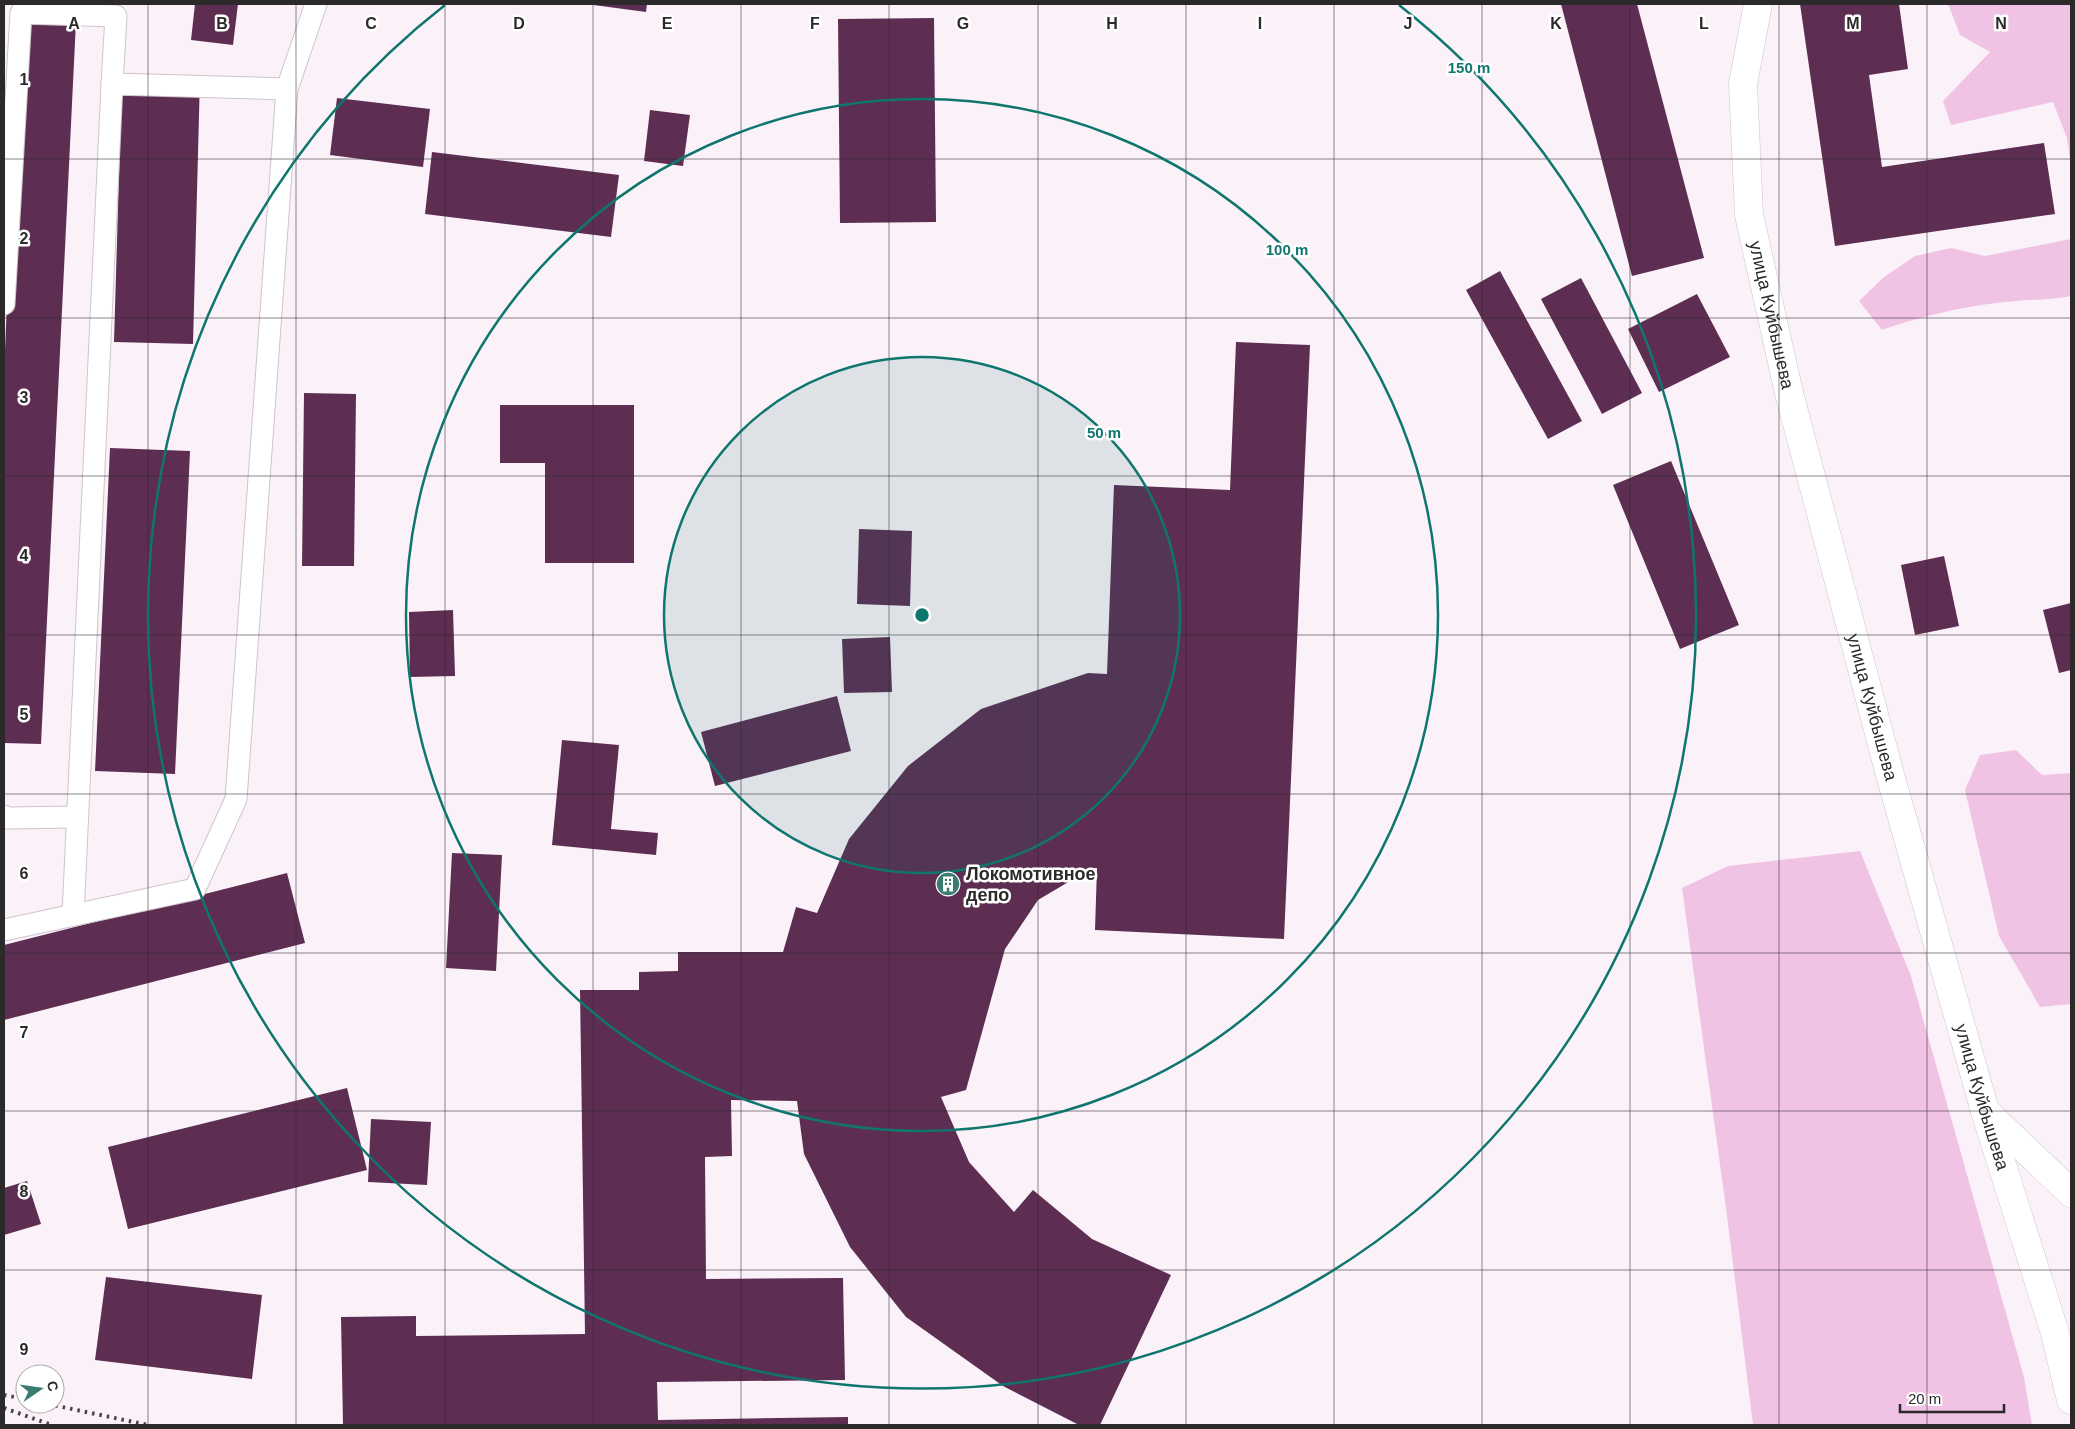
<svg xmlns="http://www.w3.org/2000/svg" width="2075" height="1429" viewBox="0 0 2075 1429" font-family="Helvetica,sans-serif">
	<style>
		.green { fill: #f0c3e4 }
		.building { fill: #5d2e52 }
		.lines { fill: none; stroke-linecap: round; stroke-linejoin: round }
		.lane-casing { stroke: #cec5cc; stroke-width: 23 }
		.street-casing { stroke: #cec5cc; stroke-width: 29 }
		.secondary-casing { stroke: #cec5cc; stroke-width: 29 }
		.lane { stroke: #fff; stroke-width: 21 }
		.street { stroke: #fff; stroke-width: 28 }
		.secondary { stroke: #fff; stroke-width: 28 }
		.rail { stroke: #474346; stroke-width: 4; stroke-dasharray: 2.5 5; stroke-linecap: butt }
		.grid { fill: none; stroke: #2c292b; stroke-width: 1; stroke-opacity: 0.55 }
		.ring { fill: none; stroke: #0f766e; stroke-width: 2.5 }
		.labels { text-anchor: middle; stroke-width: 5; stroke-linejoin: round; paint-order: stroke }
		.street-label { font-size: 18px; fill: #2c292b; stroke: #fff }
		.poi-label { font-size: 18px; font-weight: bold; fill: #2c292b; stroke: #fff; text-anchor: start }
		.grid-label { font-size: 16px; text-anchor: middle; font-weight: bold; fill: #2c292b; stroke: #fff; stroke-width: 5; stroke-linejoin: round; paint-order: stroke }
		.centre { fill: #0f766e; stroke: #fff; stroke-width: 2.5 }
		.ring-label { font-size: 15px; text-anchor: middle; font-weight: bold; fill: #0f766e; stroke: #fff; stroke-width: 5; stroke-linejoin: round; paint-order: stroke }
	</style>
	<rect width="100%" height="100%" fill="#fbf2f9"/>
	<g class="green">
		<path d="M1948 4H2071V166L2067 138 2053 102 1951 125 1943 101 1990 52 1960 35Z"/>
		<path d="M2071 239V296C2053 300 2036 299 2017 301 1972 304 1925 315 1882 330L1859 301 1884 277 1915 256 1951 248 1985 256Z"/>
		<path d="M2016 750 2042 775 2071 773V1004L2040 1007 1999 936 1965 790 1980 755Z"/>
		<path d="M1860 851 1911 976 2024 1377 2032 1425H1753L1726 1208 1682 888 1728 866Z"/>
	</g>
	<g class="building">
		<path d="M195 4H238L233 45 191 40Z"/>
		<path d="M586 4H647L646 12Z"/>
		<path d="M1561 4H1637L1704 258 1632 276Z"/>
		<path d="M1800 4H1899L1908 69 1869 75 1882 167 2044 143 2055 214 1835 246Z"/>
		<path d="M934 18 936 222 840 223 838 19Z"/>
		<path d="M19 19 76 21 41 744 4 743V373Z"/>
		<path d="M122 75 200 77 193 344 114 342Z"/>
		<path d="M337 98 430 109 423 167 330 155Z"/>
		<path d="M650 110 690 115 683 166 644 161Z"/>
		<path d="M432 152 619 175 611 237 425 214Z"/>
		<path d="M1500 271 1582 421 1548 439 1466 290Z"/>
		<path d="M1581 278 1642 393 1602 414 1541 299Z"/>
		<path d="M1697 294 1730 357 1659 392 1628 329Z"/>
		<path d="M1236 342 1310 345 1284 939 1095 930 1097 868H1092L1038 900 1005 949 966 1090 941 1097 969 1162 1014 1212 1033 1190 1092 1239 1171 1275 1100 1425H1079L1003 1386 906 1317 850 1247 804 1154 797 1101 731 1100 732 1156 705 1157 706 1279 843 1278 845 1380 657 1382 658 1420 848 1417V1425H343L341 1317 416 1316V1336L585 1334 580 990H639V972L678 971V952H783L796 907 817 913 849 839 908 766 981 709 1088 673 1107 674 1114 485 1230 490Z"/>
		<path d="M304 393 356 394 354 566H302Z"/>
		<path d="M500 405H634V563H545V463H500Z"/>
		<path d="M110 448 190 451 175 774 95 771Z"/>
		<path d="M1671 461 1739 625 1680 649 1613 485Z"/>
		<path d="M859 529 912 531 910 606 857 604Z"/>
		<path d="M1944 556 1959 626 1915 635 1901 565Z"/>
		<path d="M2071 603V670L2059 673 2043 610Z"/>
		<path d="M453 610 455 676 410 677 409 612Z"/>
		<path d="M890 637 892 692 844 693 842 639Z"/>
		<path d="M837 696 851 751 715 786 701 732Z"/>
		<path d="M562 740 619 745 611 829 658 833 656 855 552 845Z"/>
		<path d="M452 853 502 855 496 971 446 968Z"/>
		<path d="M287 873 305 943 4 1020V945Z"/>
		<path d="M347 1088 367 1170 128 1229 108 1147Z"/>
		<path d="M371 1119 431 1122 427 1185 368 1182Z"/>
		<path d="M27 1181 41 1224 4 1235V1188Z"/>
		<path d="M106 1277 262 1295 252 1379 95 1360Z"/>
	</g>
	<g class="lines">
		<g class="lane-casing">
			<g id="lane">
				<path d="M4 304 21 13 116 16 112 84"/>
				<path d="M4 816 6 818 77 817"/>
				<path d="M73 915 112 84 287 89"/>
				<path d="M4 930 195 889 236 799 287 89 316 4"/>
			</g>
		</g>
		<g class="street-casing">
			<path id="street" d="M1985 1111 2071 1193"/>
		</g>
		<g class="secondary-casing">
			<g id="secondary">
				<path id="s1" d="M1758 4 1743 84 1749 215 1789 393 1889 771 1985 1111 2055 1333 2071 1400"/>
			</g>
		</g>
		<use href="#lane" class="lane"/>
		<use href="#street" class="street"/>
		<use href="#secondary" class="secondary"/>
		<g class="rail">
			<path d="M4 1395 25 1399"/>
			<path d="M48 1404 148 1425"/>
			<path d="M4 1408 52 1425"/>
		</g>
	</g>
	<path class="grid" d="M148 4V1425M296 4V1425M445 4V1425M593 4V1425M741 4V1425M889 4V1425M1038 4V1425M1186 4V1425M1334 4V1425M1482 4V1425M1630 4V1425M1779 4V1425M1927 4V1425M4 159H2071M4 318H2071M4 476H2071M4 635H2071M4 794H2071M4 953H2071M4 1111H2071M4 1270H2071"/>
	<circle cx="922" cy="615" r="258" fill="#0f766e" fill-opacity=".12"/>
	<g class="ring">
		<circle cx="922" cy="615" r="258"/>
		<circle cx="922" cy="615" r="516"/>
		<path d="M1399 5A774 774 0 1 1 445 5"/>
	</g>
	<defs>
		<g id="building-disc" transform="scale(1.25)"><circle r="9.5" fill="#3a7d70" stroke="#fff"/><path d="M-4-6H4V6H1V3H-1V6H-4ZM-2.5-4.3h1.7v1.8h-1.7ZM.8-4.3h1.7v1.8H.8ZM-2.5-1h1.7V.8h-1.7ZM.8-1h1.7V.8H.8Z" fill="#fff"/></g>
	</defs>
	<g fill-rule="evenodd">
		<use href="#building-disc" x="948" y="884"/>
	</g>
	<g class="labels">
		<g class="street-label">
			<text dy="6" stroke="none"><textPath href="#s1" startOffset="315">улица Куйбышева</textPath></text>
			<text dy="6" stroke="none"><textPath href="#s1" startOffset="720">улица Куйбышева</textPath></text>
			<text dy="6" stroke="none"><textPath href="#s1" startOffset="1125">улица Куйбышева</textPath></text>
		</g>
		<g class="poi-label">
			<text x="966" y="880">Локомотивное<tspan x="966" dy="21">депо</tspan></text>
		</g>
	</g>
	<g class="grid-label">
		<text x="74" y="29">A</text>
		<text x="222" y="29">B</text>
		<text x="371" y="29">C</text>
		<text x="519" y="29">D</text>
		<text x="667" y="29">E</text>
		<text x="815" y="29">F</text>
		<text x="963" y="29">G</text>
		<text x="1112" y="29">H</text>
		<text x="1260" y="29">I</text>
		<text x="1408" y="29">J</text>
		<text x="1556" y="29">K</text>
		<text x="1704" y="29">L</text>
		<text x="1853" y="29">M</text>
		<text x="2001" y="29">N</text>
		<text x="24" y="85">1</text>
		<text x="24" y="244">2</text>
		<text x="24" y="403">3</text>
		<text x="24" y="561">4</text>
		<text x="24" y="720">5</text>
		<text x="24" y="879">6</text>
		<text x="24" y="1038">7</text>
		<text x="24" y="1197">8</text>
		<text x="24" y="1355">9</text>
	</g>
	<circle cx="922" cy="615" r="8" class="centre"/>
	<g class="ring-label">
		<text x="1469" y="73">150 m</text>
		<text x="1287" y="255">100 m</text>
		<text x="1104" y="438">50 m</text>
	</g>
	<rect width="2075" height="1429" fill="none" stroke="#2c292b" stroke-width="10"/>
	<g transform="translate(40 1389) rotate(77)"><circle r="24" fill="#ffffff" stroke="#aba9aa"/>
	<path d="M0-4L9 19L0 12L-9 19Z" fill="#3a7d70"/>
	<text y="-8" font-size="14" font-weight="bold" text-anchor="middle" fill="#2c292b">С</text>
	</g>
	<path d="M1900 1404v8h104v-8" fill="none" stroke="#2c292b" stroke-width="2.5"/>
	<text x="1908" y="1404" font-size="15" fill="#2c292b" stroke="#ffffff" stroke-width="4" paint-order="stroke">20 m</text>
</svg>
